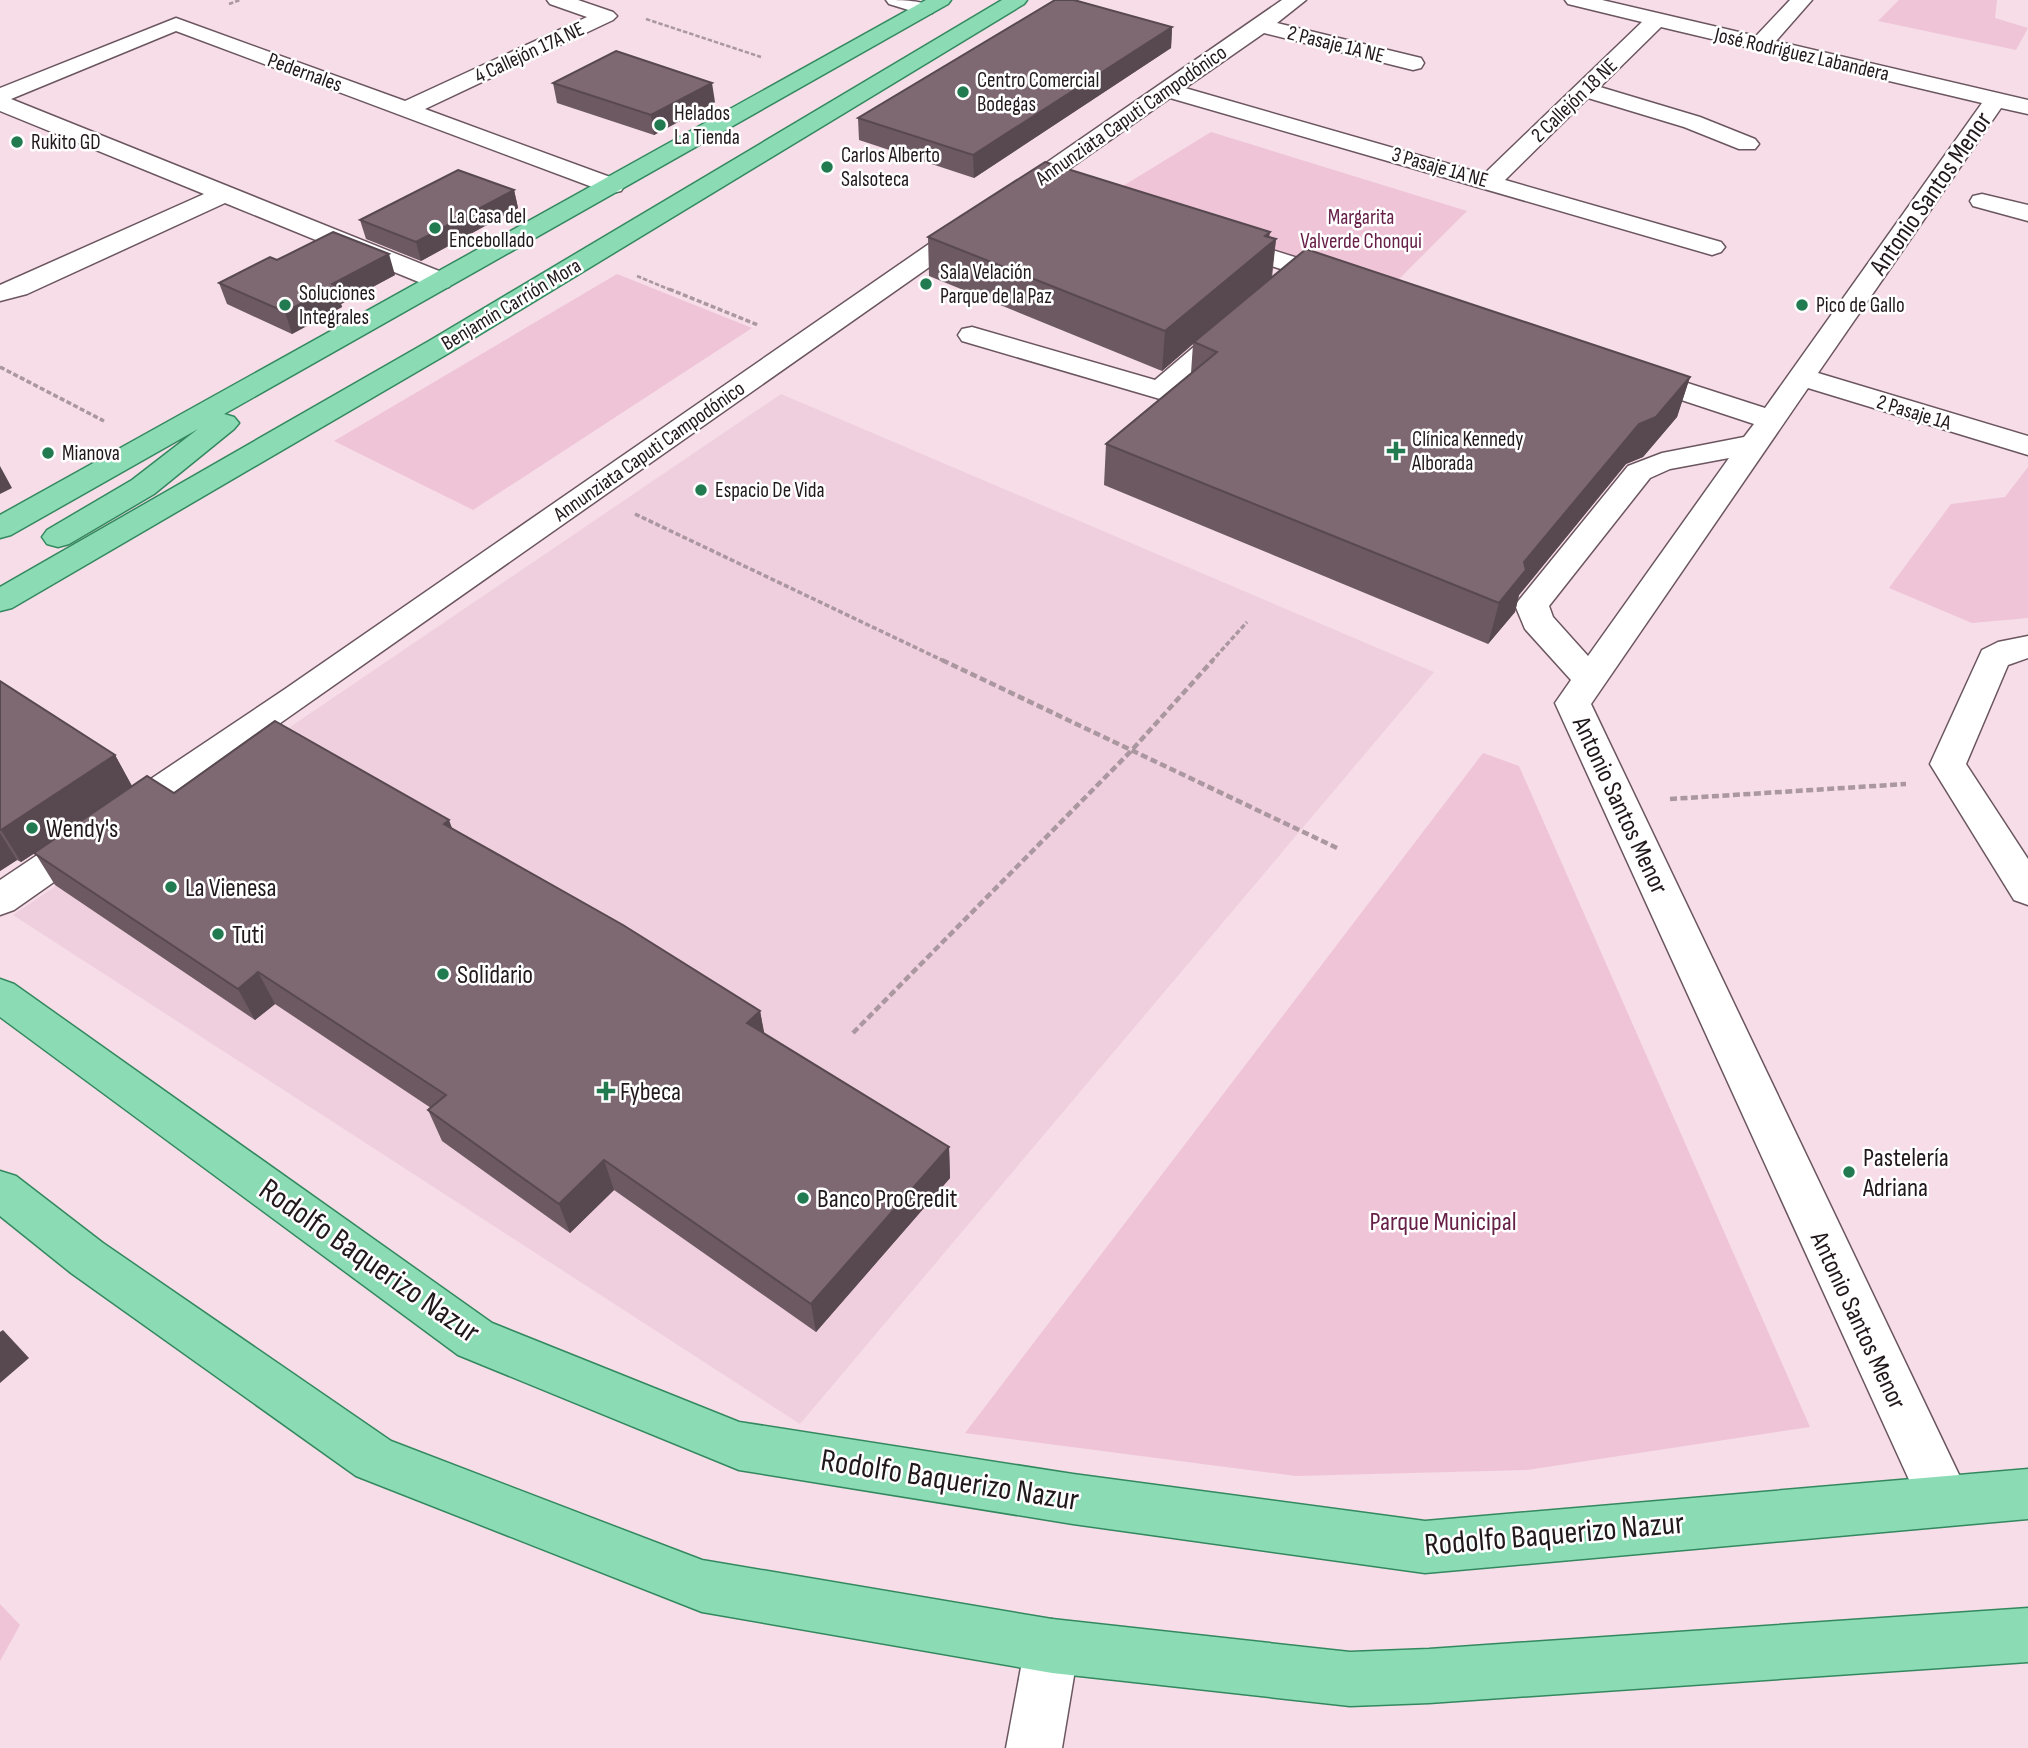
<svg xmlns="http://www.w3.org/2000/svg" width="2028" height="1748" viewBox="0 0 2028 1748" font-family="'Sofia Sans Condensed',sans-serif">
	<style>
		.built { fill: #efcfdd }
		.green { fill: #efc4d7 }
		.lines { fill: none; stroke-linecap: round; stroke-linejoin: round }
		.minor-casing { stroke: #6b5660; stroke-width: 3 }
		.major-casing { stroke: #34885f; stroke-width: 3 }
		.path-far2 { stroke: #aa979f; stroke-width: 2.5; stroke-dasharray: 4.5 2; stroke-linecap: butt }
		.path-far1 { stroke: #aa979f; stroke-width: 3.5; stroke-dasharray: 5 2.5; stroke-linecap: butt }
		.path { stroke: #aa979f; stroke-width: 4.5; stroke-dasharray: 7 3.5; stroke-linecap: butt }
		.minor { fill: #fff; fill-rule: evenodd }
		.major { fill: #8bdcb5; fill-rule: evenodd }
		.wall { fill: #6c5962 }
		.shaded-wall { fill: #584950 }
		.building { fill: #7e6872; stroke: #584950; stroke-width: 2 }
		.poi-dot { fill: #227b50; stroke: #fff; stroke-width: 2.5 }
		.labels { text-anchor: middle; stroke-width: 5; stroke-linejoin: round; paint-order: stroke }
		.far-street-label { font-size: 21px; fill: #21181c; stroke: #fff }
		.far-poi-label { font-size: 21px; fill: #21181c; stroke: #fff; text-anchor: start }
		.far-park-label { font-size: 21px; fill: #672048; stroke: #fff }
		.street-label { font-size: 26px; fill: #21181c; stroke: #fff }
		.poi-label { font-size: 26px; fill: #21181c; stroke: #fff; text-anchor: start }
		.park-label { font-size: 26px; fill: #672048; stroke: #fff }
		.near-street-label { font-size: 32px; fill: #21181c; stroke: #fff }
	</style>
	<rect width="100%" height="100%" fill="#f6dde8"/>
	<path class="built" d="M781 394 1434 672 800 1424 13 915Z"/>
	<g class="green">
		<path d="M1899 0H1997L1995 18 2028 28 2016 50 1878 21Z"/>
		<path d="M1211 132 1467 211 1390 288 1105 197Z"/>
		<path d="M617 274 752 328 473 510 334 441Z"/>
		<path d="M2028 467V618L1972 623 1889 588 1951 504 2005 497Z"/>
		<path d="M1483 753 1519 766 1810 1427 1527 1470 1296 1476 965 1433Z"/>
		<path d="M0 1604 20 1625 0 1661Z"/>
	</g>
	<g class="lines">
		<g class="minor-casing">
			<g id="minor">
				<path d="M547 0H578L613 12 617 16 613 20 425 109 621 181 624 186 621 191 612 193 603 191 176 31 11 99 449 275 453 281 449 287 440 289 431 287 225 203 27 294 0 301V285L204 194 0 111V88L176 18 405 101 587 17 550 4Z"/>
				<path d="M886 0C901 0 925 0 935 9L932 13 925 15 889 4Z"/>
				<path d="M1282 0H1306L1277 23 1421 58 1424 63 1421 68 1413 70 1264 33 1185 88 1484 174 1642 22 1568 4 1565 0H1602L1756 36 1790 0H1812L1776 41 2028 100V114L2001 108 1818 373 2028 436V455L1808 388 1591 704 1962 1481 1970 1499 1962 1517 1944 1524 1926 1517 1555 703 1571 680 1525 629 1515 605 1628 466 1662 453 1744 437 1754 424 1624 381 1620 375 1624 369 1634 366 1644 369 1765 408 1982 103 1661 27 1600 87 1700 117 1755 139 1759 144 1755 149H1739L1684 127 1588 98 1505 180 1721 242 1725 247 1721 252 1712 255 1170 98 14 910 0 915V880L285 689ZM1729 458 1588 656 1553 617 1549 606 1650 478 1670 469Z"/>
				<path d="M1982 194 2028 205V221L1973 206 1970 201 1973 196Z"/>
				<path d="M1224 235 1346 273 1350 279 1346 285 1337 287 1215 248 1211 243 1215 238Z"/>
				<path d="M1233 320 1243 322 1247 328 1243 334 1170 396 1160 399 962 341 958 335 962 329 972 327 1155 380 1223 322Z"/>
				<path d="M2028 636V658L2008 665 1966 764 2028 859V905L2014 900 1930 764 1982 650 1998 642Z"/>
				<path d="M1052 1619 1071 1627 1079 1646 1062 1748H1006L1025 1646 1033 1627Z"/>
			</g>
		</g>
		<g class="major-casing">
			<g id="major">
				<path d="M926 0H951L948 4 224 414 234 417 239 423 234 429 154 494 69 544 58 547 47 544 42 537 47 530 132 480 198 429 11 535 0 538V515Z"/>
				<path d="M1002 0H1027L1024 4 449 353 12 608 0 611V587L429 341Z"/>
				<path d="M0 979 14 984 492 1323 739 1422 1073 1474 1425 1521 2028 1469V1519L1425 1573 1073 1524 739 1470 458 1355 0 1017Z"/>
				<path d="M0 1171 16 1176 103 1243 391 1441 702 1560 1052 1619 1350 1652 1429 1649 2028 1608V1662L1429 1703 1350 1706 1052 1673 702 1612 356 1476 71 1273 0 1216Z"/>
			</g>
		</g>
		<g class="path-far2">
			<path d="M229 4 240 0"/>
			<path d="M646 19 761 57"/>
			<path d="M637 276 673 291"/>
		</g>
		<g class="path-far1">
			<path d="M669 289 758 325"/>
			<path d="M0 367 104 421"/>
			<path d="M635 514 946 662"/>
			<path d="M1211 662 1247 622"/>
		</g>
		<g class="path">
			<path d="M942 660 1337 848"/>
			<path d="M1670 799 1906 784"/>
			<path d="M853 1033 1132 750 1213 660"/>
		</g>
		<use href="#minor" class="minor"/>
		<use href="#major" class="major"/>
	</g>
	<g class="wall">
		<path d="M1172 27 1171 48 974 178 859 140 858 118Z"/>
		<path d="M553 83 715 102 654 135 557 103Z"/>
		<path d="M514 190 518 208 421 261 366 239 360 220Z"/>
		<path d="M928 237H1269L1276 239 1272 278 1690 377 1677 417 1643 457 1626 464 1519 595 1515 612 1488 644 1104 485 1106 444 1191 373 1193 344 1162 371 929 276Z"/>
		<path d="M277 260 395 275 341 304 342 307 292 334 227 304 219 283Z"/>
		<path d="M0 681 115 755 132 786 174 793 452 828 760 1011 764 1034 949 1147 950 1178 816 1332 614 1190 570 1233 442 1141 428 1110 431 1108 275 1004 255 1020 55 885 35 853 21 862 17 860 0 871Z"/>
	</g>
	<g class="shaded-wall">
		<path d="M1172 27 1171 48 974 178 973 155Z"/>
		<path d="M712 83 715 102 654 135 651 115Z"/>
		<path d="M514 190 518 208 421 261 416 242Z"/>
		<path d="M1270 232 1268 246 1276 239 1271 278 1194 342 1193 344 1162 371 1165 331Z"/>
		<path d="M389 254 395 275 341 304 342 307 292 334 285 312 332 284Z"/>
		<path d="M1690 377 1677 417 1643 457 1626 464 1519 595 1515 612 1488 644 1499 603 1524 562 1639 424Z"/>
		<path d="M0 466 12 488 0 494Z"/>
		<path d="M115 755 133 788 21 862 1 830Z"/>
		<path d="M449 820 461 852 444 824Z"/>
		<path d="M0 833 17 860 0 871Z"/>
		<path d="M258 972 275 1004 255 1020 238 989Z"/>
		<path d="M760 1011 766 1042 747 1023Z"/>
		<path d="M949 1147 950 1178 816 1332 811 1304Z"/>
		<path d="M604 1160 614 1190 570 1233 559 1204Z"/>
		<path d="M3 1330 29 1358 0 1383V1332Z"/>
	</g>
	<g class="building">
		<path d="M1055 0H1074L1172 27 973 155 858 118Z"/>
		<path d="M616 51 712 83 651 115 553 83Z"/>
		<path d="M1045 162 1270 232 1265 236 1276 239 1165 331 928 237Z"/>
		<path d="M458 170 514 190 416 242 360 220Z"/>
		<path d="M333 232 389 254 332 284 335 286 285 312 219 283 270 257 277 260Z"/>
		<path d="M1306 249 1690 377 1656 417 1639 424 1524 562 1526 570 1499 603 1106 444 1217 352 1194 342Z"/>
		<path d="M0 681 115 755 1 830H0Z"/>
		<path d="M275 721 449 820 444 824 623 925 760 1011 747 1023 949 1147 811 1304 604 1160 559 1204 428 1110 446 1095 258 972 238 989 34 853 147 776 174 793Z"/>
	</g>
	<g class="poi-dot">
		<circle cx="963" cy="92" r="7"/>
		<circle cx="660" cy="125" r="7"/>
		<circle cx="17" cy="142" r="7"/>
		<circle cx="827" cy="167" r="7"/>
		<circle cx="435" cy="228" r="7"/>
		<circle cx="926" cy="284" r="7"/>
		<circle cx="285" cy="305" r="7"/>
		<circle cx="1802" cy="305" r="7"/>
		<path d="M1392.5 440.5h7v7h7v7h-7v7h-7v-7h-7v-7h7z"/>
		<circle cx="48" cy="453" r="7"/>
		<circle cx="701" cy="490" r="7"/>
		<circle cx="32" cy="828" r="7"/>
		<circle cx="171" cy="887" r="7"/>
		<circle cx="218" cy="934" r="7"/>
		<circle cx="443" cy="974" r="7"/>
		<path d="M602.5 1080.5h7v7h7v7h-7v7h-7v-7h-7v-7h7z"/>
		<circle cx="1849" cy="1172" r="7"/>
		<circle cx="803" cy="1198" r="7"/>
	</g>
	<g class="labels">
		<g class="far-street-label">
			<text transform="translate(1336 44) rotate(14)" y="7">2 Pasaje 1A NE</text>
			<text transform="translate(529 52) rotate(-25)" y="7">4 Callejón 17A NE</text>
			<text transform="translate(1802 54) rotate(13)" y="7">José Rodriguez Labandera</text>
			<text transform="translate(305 72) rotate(20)" y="7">Pedernales</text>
			<text transform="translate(1574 100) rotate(-44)" y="7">2 Callejón 18 NE</text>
			<text transform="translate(1131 115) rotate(-35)" y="7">Annunziata Caputi Campodónico</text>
			<text transform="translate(1440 167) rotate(16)" y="7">3 Pasaje 1A NE</text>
			<text transform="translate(511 304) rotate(-31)" y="7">Benjamín Carrión Mora</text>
			<text transform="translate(1914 412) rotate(17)" y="7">2 Pasaje 1A</text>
			<text transform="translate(649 451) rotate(-35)" y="7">Annunziata Caputi Campodónico</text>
		</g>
		<g class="far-poi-label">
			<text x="977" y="87">Centro Comercial<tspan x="977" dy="24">Bodegas</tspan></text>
			<text x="674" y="120">Helados<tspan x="674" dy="24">La Tienda</tspan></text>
			<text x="31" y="149">Rukito GD</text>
			<text x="841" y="162">Carlos Alberto<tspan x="841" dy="24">Salsoteca</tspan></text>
			<text x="449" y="223">La Casa del<tspan x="449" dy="24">Encebollado</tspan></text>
			<text x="940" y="279">Sala Velación<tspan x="940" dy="24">Parque de la Paz</tspan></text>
			<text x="299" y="300">Soluciones<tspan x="299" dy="24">Integrales</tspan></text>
			<text x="1816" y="312">Pico de Gallo</text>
			<text x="1412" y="446">Clínica Kennedy<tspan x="1412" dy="24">Alborada</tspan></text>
			<text x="62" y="460">Mianova</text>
			<text x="715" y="497">Espacio De Vida</text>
		</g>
		<g class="far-park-label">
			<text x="1361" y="224">Margarita<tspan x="1361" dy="24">Valverde Chonqui</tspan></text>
		</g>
		<g class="street-label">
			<text transform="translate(1930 193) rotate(-55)" y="9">Antonio Santos Menor</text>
			<text transform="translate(1621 805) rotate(65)" y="9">Antonio Santos Menor</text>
			<text transform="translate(1859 1320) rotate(65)" y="9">Antonio Santos Menor</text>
		</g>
		<g class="poi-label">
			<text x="46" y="837">Wendy's</text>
			<text x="185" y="896">La Vienesa</text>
			<text x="232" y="943">Tuti</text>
			<text x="457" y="983">Solidario</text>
			<text x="620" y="1100">Fybeca</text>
			<text x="1863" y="1166">Pastelería<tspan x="1863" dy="30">Adriana</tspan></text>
			<text x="817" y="1207">Banco ProCredit</text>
		</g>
		<g class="park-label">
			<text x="1443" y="1230">Parque Municipal</text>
		</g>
		<g class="near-street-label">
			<text transform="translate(370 1260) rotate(35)" y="11">Rodolfo Baquerizo Nazur</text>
			<text transform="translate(950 1479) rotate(9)" y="11">Rodolfo Baquerizo Nazur</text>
			<text transform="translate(1554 1533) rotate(-5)" y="11">Rodolfo Baquerizo Nazur</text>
		</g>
	</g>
</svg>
